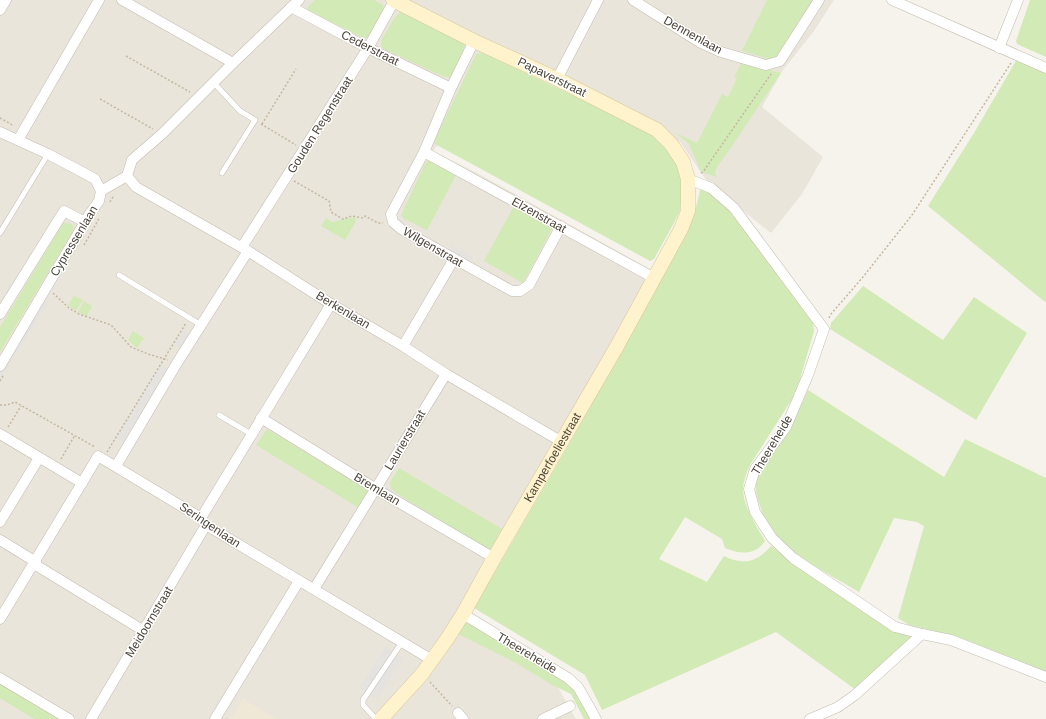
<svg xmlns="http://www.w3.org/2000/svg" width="1046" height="719" viewBox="0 0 1046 719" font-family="Arial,sans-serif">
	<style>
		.residential { fill: #eae5da }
		.education { fill: #efe8d6 }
		.green { fill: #d2eab5 }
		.parking { fill: #e5e3e0 }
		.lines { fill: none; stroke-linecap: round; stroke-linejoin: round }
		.lane-casing { stroke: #c2bbae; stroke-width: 6 }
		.street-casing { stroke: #c2bbae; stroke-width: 11 }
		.secondary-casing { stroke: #d6c79b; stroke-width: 15 }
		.path { stroke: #c4b79f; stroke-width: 1.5; stroke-dasharray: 2 2; stroke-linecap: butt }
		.lane { stroke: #fff; stroke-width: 5 }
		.street { stroke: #fff; stroke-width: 10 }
		.secondary { stroke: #fff3cd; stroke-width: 14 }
		.labels { text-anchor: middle; stroke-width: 3; stroke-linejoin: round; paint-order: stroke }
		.street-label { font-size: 12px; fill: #4b4439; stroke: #fff }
	</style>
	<rect width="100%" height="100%" fill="#f6f3ec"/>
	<path class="residential" d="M0 0H834L814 31 783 70 762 107 823 157 802 194 771 233 709 184 680 142 487 43 448 132 433 151 477 173 661 275 459 630 556 684 576 719H0Z"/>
	<path class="education" d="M243 699 277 719H231Z"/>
	<g class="green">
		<path d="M315 0H374L383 5 384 10 368 38H363L307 10 308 7Z"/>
		<path d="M767 0H813L776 57 772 60 742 51Z"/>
		<path d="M1030 0H1046V57L1017 44 1016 41Z"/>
		<path d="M401 12 461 41 465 46 453 76 450 78 442 76 382 48 381 41 395 17Z"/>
		<path d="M484 53 649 132 661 140 680 166 683 191 680 210 674 223 654 259 650 261 435 144 434 141 476 54Z"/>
		<path d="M1017 59 1046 72V300L1045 302 928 206 974 133Z"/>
		<path d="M742 62 781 73 732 146 717 167 715 173 717 177 701 172 689 144 676 133 697 143 722 94 728 97 737 78 734 77Z"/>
		<path d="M430 158 457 173 427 230 403 218 401 215 425 164Z"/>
		<path d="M701 187 716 191 813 323 814 331 800 379 792 399 750 465C747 472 743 482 743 489 743 506 757 527 765 541 755 556 739 554 725 548L722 539 685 517 659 559 707 582 724 556C744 566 757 562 771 546L802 570 913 635V638L856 690 776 632 602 710 585 675 474 608 576 432 672 259 688 230 696 207Z"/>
		<path d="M515 204 553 227 523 283 484 261Z"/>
		<path d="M355 217 356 221 345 240 321 226 326 218 332 222Z"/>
		<path d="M63 223 72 224 74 228 73 231 0 352V327Z"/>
		<path d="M863 286 943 340 974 297 1027 333 976 420 830 329 831 323Z"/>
		<path d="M74 296 83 300 76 311 68 305Z"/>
		<path d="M84 301 92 306 87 316 78 312Z"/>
		<path d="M133 331 144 338 137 348 128 340Z"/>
		<path d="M808 390 944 477 965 439 1046 478V671L955 636 909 625 898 618 924 526 917 522 894 518 859 592C828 573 784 554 766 520 763 516 762 511 760 506 754 490 754 482 763 466 777 441 798 417 808 390Z"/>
		<path d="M267 429 366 489 368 494 359 508 256 445Z"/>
		<path d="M399 468 502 529 490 550 485 548 407 500 391 489 390 482Z"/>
		<path d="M470 617 578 682 596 719H584L571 694 552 685 516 663 458 634Z"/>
		<path d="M0 681 63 719H34L0 698Z"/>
	</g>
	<g class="parking">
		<path d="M451 245 473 257 470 263 448 251Z"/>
		<path d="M42 299 48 302 0 380V368Z"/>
		<path d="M184 328 189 333 180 348 174 345Z"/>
		<path d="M161 365 169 369 124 443 116 439Z"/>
		<path d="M385 647 403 658 377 699 359 688Z"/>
	</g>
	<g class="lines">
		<g class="lane-casing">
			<g id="lane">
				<path d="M213 82 240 111 255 120 222 173"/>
				<path d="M0 233 48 154"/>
				<path d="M119 275 201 325"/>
				<path d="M219 415 251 434"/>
				<path d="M376 719 363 705V700L402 642"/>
			</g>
		</g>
		<g class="street-casing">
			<g id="street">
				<path d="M122 0 233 63"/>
				<path d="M633 0 701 43 721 52 766 65 780 61 819 0"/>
				<path d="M892 0 1046 68"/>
				<path d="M291 7 368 48 451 88"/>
				<path d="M0 10 6 0"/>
				<path d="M474 41 451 88 424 152 391 214 393 222 401 229 512 291H520L529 285 561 226"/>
				<path d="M999 48 1018 0"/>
				<path d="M557 79 598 0"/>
				<path d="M0 132 48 154 84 173 95 179 101 191"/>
				<path d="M18 140 99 0"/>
				<path d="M424 152 654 278"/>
				<path d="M127 176 136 187 248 251 331 304 403 346 446 374 562 442"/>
				<path d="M688 179 711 188 734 208 824 329 808 375 786 427 755 469 749 489 755 512 772 538 793 558 895 627 922 634 951 640 1046 677"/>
				<path d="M242 247 368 48 394 1"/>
				<path d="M0 314 64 211 85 222"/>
				<path d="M403 346 454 259"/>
				<path d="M0 366 89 215 99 201 101 191 127 176 132 160 162 134 233 63 299 0"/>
				<path d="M261 418 376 489 494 558"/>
				<path d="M0 434 82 483 98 456 201 518 206 525 432 660"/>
				<path d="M116 466 177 363 248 251"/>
				<path d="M201 518 331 304"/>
				<path d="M0 522 39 458"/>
				<path d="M0 540 36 562"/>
				<path d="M34 564 144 631"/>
				<path d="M314 589 446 374"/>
				<path d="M463 614 568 678 578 687 596 719"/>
				<path d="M0 619 82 483"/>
				<path d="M0 678 69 719"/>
				<path d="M458 713 463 719"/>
				<path d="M91 719 206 525"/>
				<path d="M215 719 299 581"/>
				<path d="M543 719 570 706"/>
				<path d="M810 719 838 707 855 695 922 634"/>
			</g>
		</g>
		<g class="secondary-casing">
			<g id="secondary">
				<path id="s1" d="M381 719 422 674 447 639 463 614 494 558 616 348 681 229 688 211V179L683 162 671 144 657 130 557 79 474 41 393 0"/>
			</g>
		</g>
		<g class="path">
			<path d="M126 56 190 92"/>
			<path d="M100 99 153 129"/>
			<path d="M0 118 14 126"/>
			<path d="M261 124 296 145"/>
			<path d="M262 124 296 69"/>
			<path d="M701 173 703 172 771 74"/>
			<path d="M294 181 329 201 331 212 343 219 352 216 363 218 365 216 378 223H383"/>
			<path d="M110 202 114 195"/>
			<path d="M84 245 100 217"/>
			<path d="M53 293 69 308 79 314 111 325 131 347 148 354 168 360"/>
			<path d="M829 318 831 314 863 277 912 215 1011 63"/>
			<path d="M0 381 3 376"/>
			<path d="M0 405H7L15 402 95 447"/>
			<path d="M8 427 21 406"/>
			<path d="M107 452 186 323"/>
			<path d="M61 459 75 435"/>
			<path d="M430 682 452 706"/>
		</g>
		<use href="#lane" class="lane"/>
		<use href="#street" class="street"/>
		<use href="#secondary" class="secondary"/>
	</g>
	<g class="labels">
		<g class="street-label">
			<text transform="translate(693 35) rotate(29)" y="4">Dennenlaan</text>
			<text transform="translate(370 48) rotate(27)" y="4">Cederstraat</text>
			<text transform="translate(552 77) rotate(26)" y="4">Papaverstraat</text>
			<text transform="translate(320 125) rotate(-58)" y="4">Gouden Regenstraat</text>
			<text transform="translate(539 215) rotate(29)" y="4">Elzenstraat</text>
			<text transform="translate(74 241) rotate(-59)" y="4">Cypressenlaan</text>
			<text transform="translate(433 247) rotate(30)" y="4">Wilgenstraat</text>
			<text transform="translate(343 310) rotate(31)" y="4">Berkenlaan</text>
			<text transform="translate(405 440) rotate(-59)" y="4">Laurierstraat</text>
			<text transform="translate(772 445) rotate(-59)" y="4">Theereheide</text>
			<text dy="4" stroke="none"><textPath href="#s1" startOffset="314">Kamperfoeliestraat</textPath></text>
			<text transform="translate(377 489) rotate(31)" y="4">Bremlaan</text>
			<text transform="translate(210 525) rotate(34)" y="4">Seringenlaan</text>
			<text transform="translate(149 622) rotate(-59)" y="4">Meidoornstraat</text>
			<text transform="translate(527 653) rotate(31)" y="4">Theereheide</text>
		</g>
	</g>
</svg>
